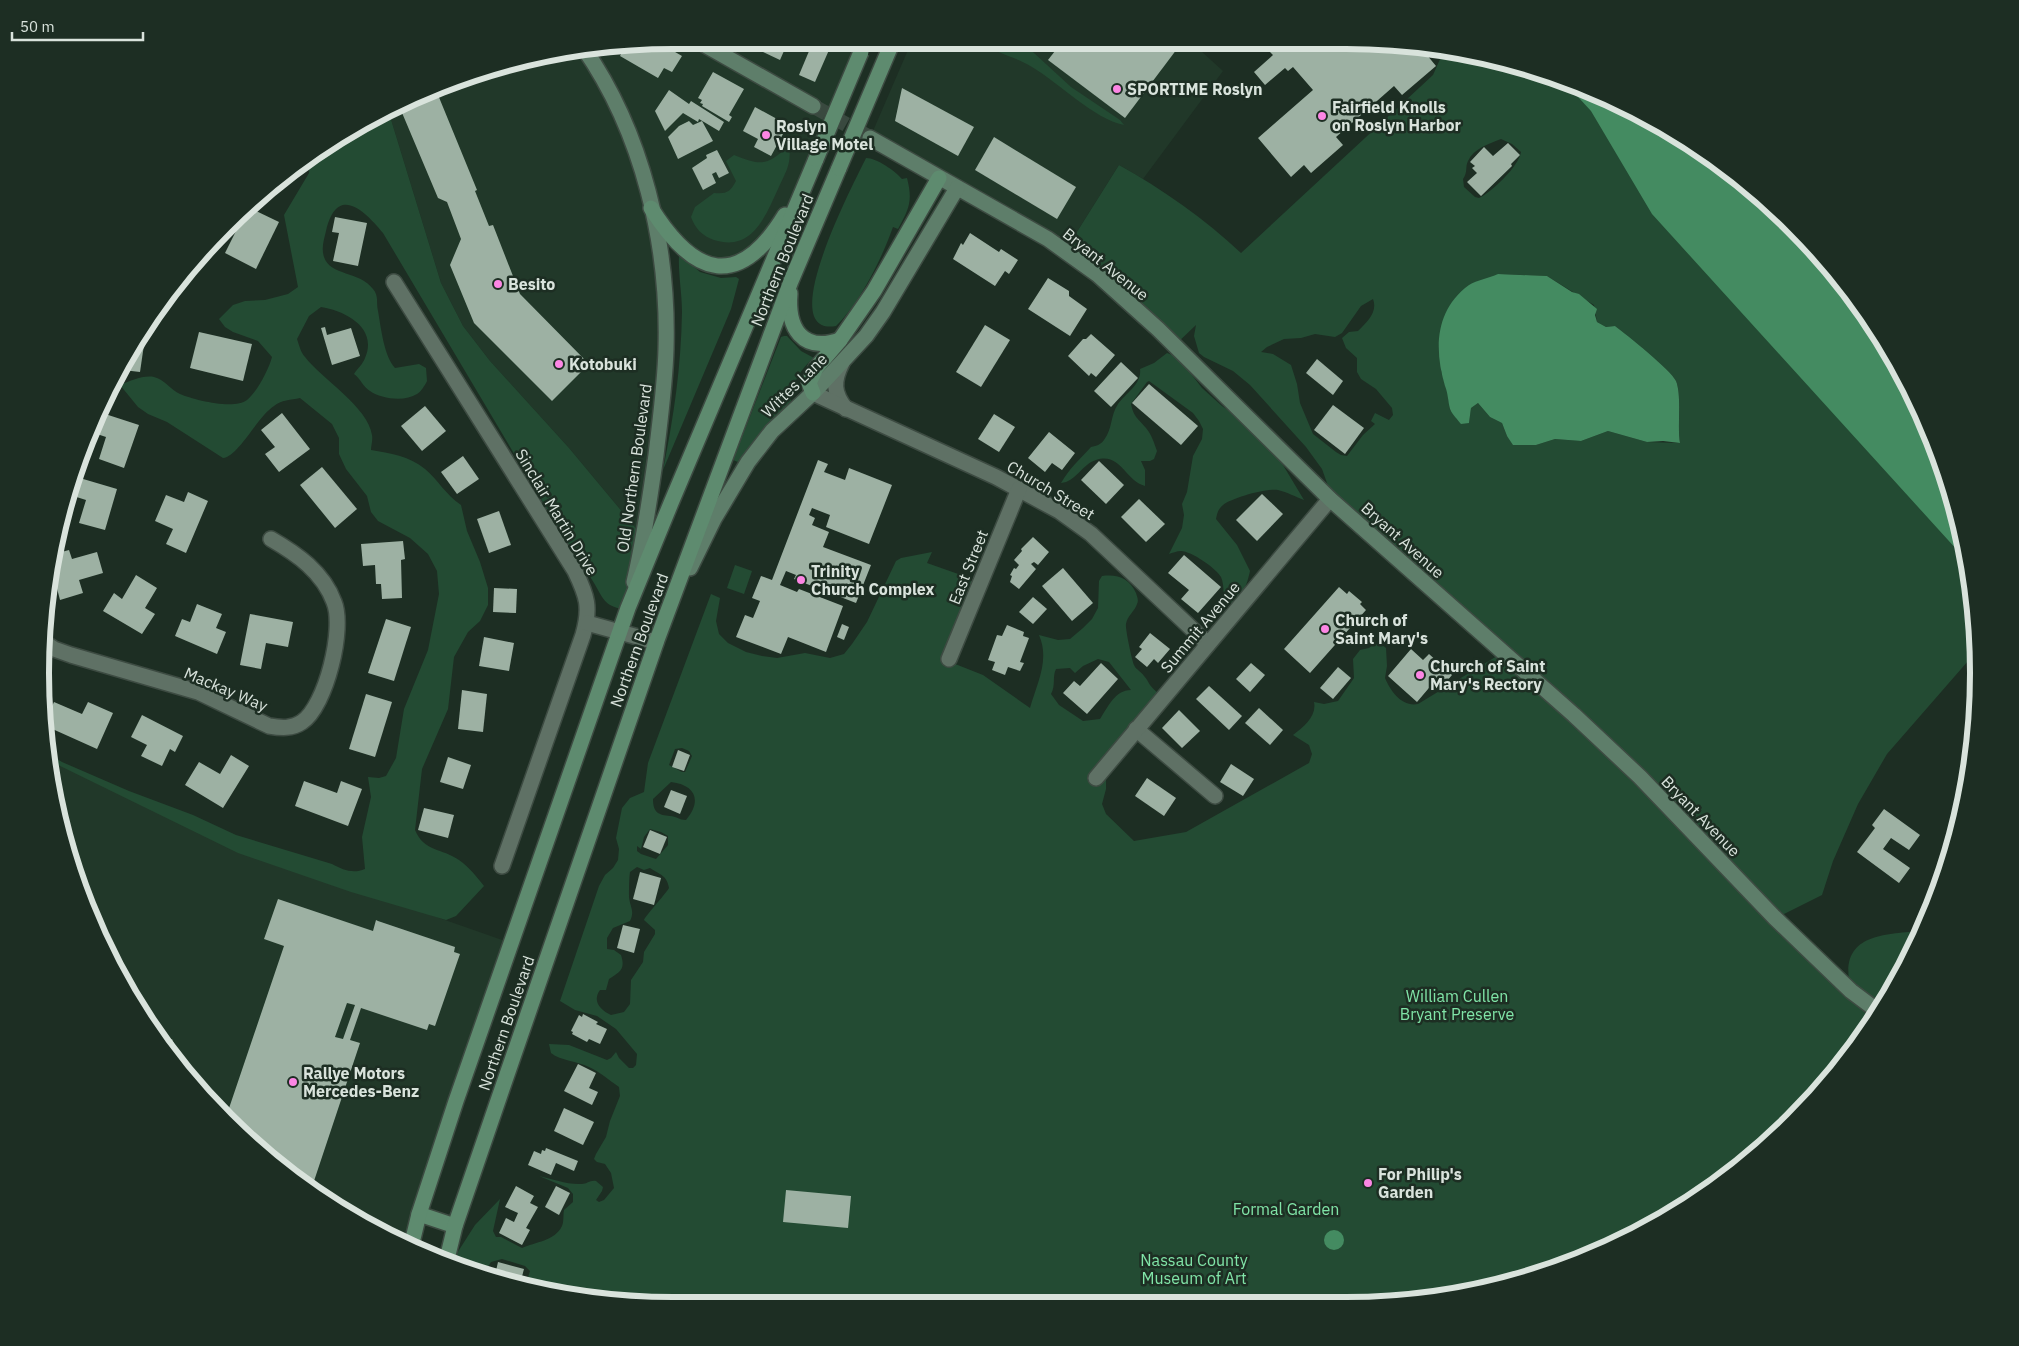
<svg xmlns="http://www.w3.org/2000/svg" width="2019" height="1346" viewBox="0 0 2019 1346" font-family="'IBM Plex Sans',sans-serif">
	<style>
		.built { fill: #213829 }
		.green { fill: #234b33; fill-rule: evenodd }
		.water { fill: #448b61 }
		.building { fill: #9db1a3; fill-rule: evenodd }
		.lines { fill: none; stroke-linecap: round; stroke-linejoin: round }
		.secondary-tunnel { stroke: #39493f; stroke-width: 15; stroke-dasharray: 15 8; stroke-linecap: butt }
		.street-casing { stroke: #3d4b42; stroke-width: 18 }
		.secondary-casing { stroke: #3d4b42; stroke-width: 18 }
		.primary-casing { stroke: #3d4b42; stroke-width: 18 }
		.street { stroke: #5f7165; stroke-width: 15 }
		.secondary { stroke: #5e7e6a; stroke-width: 15 }
		.primary { stroke: #5e8b6f; stroke-width: 15 }
		.primary-bridge-casing { stroke: #3d4b42; stroke-width: 18; stroke-linecap: butt }
		.primary-bridge { stroke: #5e8b6f; stroke-width: 15 }
		.poi-dot { fill: #fc86e4; stroke: #1d2e23; stroke-width: 2 }
		.labels { text-anchor: middle; stroke-width: 5; stroke-linejoin: round; paint-order: stroke }
		.poi-label { font-size: 16px; font-weight: bold; fill: #d9e3dc; stroke: #1d2e23; text-anchor: start }
		.street-label { font-size: 16px; fill: #d9e3dc; stroke: #1d2e23 }
		.park-label { font-size: 16px; fill: #80e4a7; stroke: #1d2e23 }
		.rim { fill: none; stroke: #d9e3dc; stroke-width: 6 }
	</style>
	<rect width="100%" height="100%" fill="#1d2e23"/>
	<g class="built">
		<path d="M1190 41 1223 71 1143 179 1119 165 1065 251 870 138 911 43Z"/>
		<path d="M862 43 816 159 790 208 761 249 710 265 659 220 666 298 644 538 569 448 490 361 463 326 441 283 389 113 470 74 590 45Z"/>
		<path d="M50 760 254 853 511 943 411 1247 393 1241 288 1175 226 1121 125 989 88 915 52 797Z"/>
	</g>
	<g class="green">
		<path d="M1022 42 1071 87 1120 120 1124 125C1094 119 1059 83 1032 67 1016 57 996 53 980 43Z"/>
		<path d="M1444 50 1469 52 1626 105 1731 171 1793 225 1872 321 1931 431 1967 549 1977 649 1975 653 1887 754 1858 804 1833 861 1822 895 1776 918 1851 990C1837 935 1881 934 1922 931L1872 1024 1794 1120 1698 1199 1589 1258 1470 1294 1346 1306H673L550 1294 525 1286 530 1271 525 1266 502 1259 491 1262 485 1272 452 1261 475 1225 500 1199 493 1231 496 1237H501L522 1248C535 1242 555 1241 562 1226 564 1222 563 1215 564 1210L573 1202V1194L568 1188 539 1176C553 1179 567 1185 582 1184 587 1184 590 1180 596 1181L603 1187 602 1191 596 1200 599 1202 604 1200 614 1188 611 1173 605 1164 597 1162 594 1159 596 1154 606 1137 610 1121 620 1096 619 1087C609 1080 600 1072 589 1067 577 1061 561 1061 551 1053L549 1044 569 1045 607 1060 611 1058 616 1052 619 1058 629 1068H633L636 1065 637 1054 616 1029 597 1016 575 1010 560 1001 599 886 605 875 613 868 618 860 619 849 616 838 622 808 630 798 644 792 648 763 711 594 720 598 716 621 719 634 728 643 746 652 762 656 777 658 805 653 830 658 844 654 852 644 867 622 896 561 901 558 932 552 927 563 961 575 977 584 961 642 962 648 959 653 945 660 983 675 1030 708C1037 683 1050 660 1039 635L1058 640 1070 639 1083 628 1092 619 1098 608 1099 581 1102 576C1118 574 1129 578 1136 593 1137 597 1139 600 1137 604 1135 611 1127 616 1126 624 1125 628 1132 660 1134 665 1136 670 1141 671 1144 676 1147 679 1148 682 1150 685 1156 693 1164 696 1168 705L1157 709 1106 768V789L1102 804 1106 814 1134 841 1186 832 1309 763 1312 754 1309 745 1293 735C1304 727 1317 716 1314 702L1324 704 1338 701 1354 678 1353 659 1360 650 1369 648 1374 644 1382 645 1386 648 1387 666 1385 678C1391 692 1402 707 1418 704L1497 656 1332 497 1322 469 1306 447 1250 385 1233 371 1204 357 1199 353 1194 336 1196 325 1174 346 1065 251 1119 165C1162 189 1205 219 1241 253L1433 75ZM1501 139 1512 144 1521 152C1519 166 1492 192 1479 198L1475 197 1464 187 1463 179C1468 172 1465 167 1468 161 1474 148 1489 144 1501 139ZM1498 274 1547 276 1594 305 1597 322 1606 327 1615 326C1627 335 1671 370 1676 381 1682 395 1677 426 1680 443L1647 442 1608 431 1581 441 1555 439 1536 445 1507 436 1502 423 1490 417 1478 403 1471 408 1469 423 1450 410 1448 394 1441 371ZM1373 299C1378 312 1367 322 1358 331L1349 332 1342 338 1346 348 1357 358V372L1361 379 1376 389 1392 408 1393 415 1389 420 1375 413 1371 421 1375 424 1363 435 1347 456 1341 455 1336 452 1313 434 1300 403 1297 384 1291 365 1273 354 1261 352 1267 347 1284 339 1301 338 1315 334 1335 337 1342 333 1361 306ZM1098 659 1109 662 1131 690C1115 690 1108 707 1100 719L1083 721 1059 705 1051 694C1056 685 1052 677 1056 669L1070 668 1075 673 1083 666ZM682 748 689 751 692 756 685 772H682L669 765 675 749ZM671 782C696 785 702 801 686 820 679 820 676 816 670 816 659 815 653 813 653 799ZM650 829 661 832 668 836V845L656 859 641 854 637 851V846L641 849 644 837ZM637 867 644 870 650 868C660 875 667 875 669 888 664 896 645 916 644 920L655 930V934L644 952 643 962 631 980 630 1004 624 1012 611 1015C600 1010 592 1001 600 990H606L609 979C619 972 626 970 621 955L614 950 607 949V938L613 928 630 921C635 911 630 907 629 897 629 889 629 879 630 872Z"/>
		<path d="M389 113 441 283 463 326 490 361 569 448 644 538 623 609C604 606 603 598 594 583 590 576 584 569 579 563L383 233C364 210 337 184 326 231 324 240 321 248 324 257 330 276 360 271 373 289 379 296 376 302 378 311 381 328 384 356 395 368L419 364 426 368 427 381C425 385 421 392 417 394 405 402 381 399 370 391 363 387 361 379 354 374 357 369 363 364 365 358 378 328 346 311 321 307L309 316 297 339C299 345 301 353 305 357 322 379 368 407 372 435 373 440 371 446 371 450 390 453 409 456 425 469 438 480 446 495 461 505L467 531 480 562 488 588V605L480 621 468 632 454 657 448 709 422 769 415 830C424 852 442 848 459 860 469 867 477 877 484 886L456 916 446 920 351 892 238 853 50 761 49 754 62 762 129 791 193 815 236 835 332 864C343 870 353 874 365 869L362 837 371 797 368 777 379 778 386 776 396 758 404 709 428 650 439 594 437 571 428 554 410 538 378 521 371 512 367 496 346 469 339 454V438L332 424 300 398C291 400 281 400 274 406 257 417 239 456 223 458L167 422 148 414 138 407 120 385C130 381 143 375 154 377 164 379 171 390 180 394 194 400 234 410 247 400 257 392 269 369 272 357L258 341 233 332 225 327 219 319 233 305 245 301 265 300 288 294 298 287 284 215 309 173 310 156 321 147Z"/>
		<path d="M789 146C792 164 785 173 778 189 765 217 752 252 714 240 702 236 695 228 691 217L695 207 714 193C727 194 730 192 736 181L726 161 734 155C763 166 765 166 789 146Z"/>
		<path d="M866 158C877 158 895 171 902 179L907 178C913 201 909 209 898 229L893 227C882 258 860 303 836 326 772 337 856 179 866 158Z"/>
		<path d="M679 254 700 272 721 278 736 277 739 279 731 309 663 470C674 415 681 368 682 312 682 293 678 273 679 254Z"/>
		<path d="M784 336H787L801 351 814 358C801 368 791 385 791 401L759 434 738 462 733 460 781 337Z"/>
		<path d="M1167 353 1178 357 1202 388 1222 406 1243 420 1274 450 1304 500C1296 497 1287 492 1278 490 1266 488 1232 498 1223 505 1218 509 1217 514 1216 519L1237 545 1250 571C1245 593 1241 597 1223 609 1223 599 1225 586 1221 577 1216 568 1191 551 1181 551 1177 551 1172 553 1169 554L1182 528 1184 515 1182 504 1187 492 1193 456 1202 439 1203 429 1199 421 1193 413 1149 381 1147 382 1131 404C1134 418 1138 418 1146 428 1152 435 1154 443 1157 451L1154 459 1150 461H1141L1145 470V486C1125 481 1121 452 1096 460 1082 464 1076 482 1061 483 1069 469 1080 459 1091 447 1097 446 1101 444 1104 440 1113 428 1110 416 1118 404 1126 393 1142 384 1140 369L1154 363Z"/>
		<path d="M735 565 752 571 744 594 727 588Z"/>
	</g>
	<g class="water">
		<path d="M1568 86 1626 105 1731 171 1793 225 1872 321 1931 430 1967 549 1968 562 1652 214 1591 111Z"/>
		<path d="M1498 274 1547 276 1572 292 1579 294 1597 309 1595 315 1597 322 1606 327 1615 326C1627 335 1671 370 1676 381 1682 396 1677 426 1680 443L1663 441 1647 442 1608 431 1581 441 1555 439 1536 445H1513L1507 436 1502 423 1490 417 1478 403 1471 408 1469 423 1461 424C1458 420 1452 414 1450 409 1448 401 1448 393 1445 386 1434 349 1435 310 1469 285 1477 280 1489 278 1498 274Z"/>
		<circle cx="1334" cy="1240" r="10"/>
	</g>
	<g class="building">
		<path d="M1349 40 1344 44 1351 52 1363 42 1411 46 1417 53 1422 49 1436 66 1402 95 1394 86 1336 137 1343 145 1311 173 1304 165 1291 177 1258 138 1313 90 1293 67 1288 71 1285 68 1265 85 1254 72 1273 55 1270 52 1276 47 1271 41Z"/>
		<path d="M1183 41 1125 118 1048 60 1062 42Z"/>
		<path d="M746 44H787L780 60Z"/>
		<path d="M812 44 829 50 815 82 799 75Z"/>
		<path d="M626 45H663L682 56 672 72 664 68 658 78 620 56Z"/>
		<path d="M713 72 744 89 729 115 732 117 729 122 702 106 703 104 700 103 702 100 698 98Z"/>
		<path d="M902 88 974 127 958 156 895 121Z"/>
		<path d="M436 90 477 190 475 191 489 226 493 225 520 294 589 364 552 401 474 323 450 265 461 239 447 202 438 198 400 108Z"/>
		<path d="M669 90 689 104 691 101 724 122 719 131 699 119 698 122 683 113 665 131 655 111Z"/>
		<path d="M755 107 788 125 771 156 754 147 758 139 743 131Z"/>
		<path d="M689 121 693 125 702 121 713 141 678 159 668 137 679 126Z"/>
		<path d="M994 137 1076 187 1057 219 975 170Z"/>
		<path d="M1508 143 1520 155 1511 164 1512 166 1481 196 1467 182 1477 173 1472 168 1475 166 1470 162 1484 147 1493 156Z"/>
		<path d="M717 150 729 173 719 178 716 172 712 174 716 183 703 190 692 168 707 158 706 155Z"/>
		<path d="M286 175 283 190 271 188Z"/>
		<path d="M248 207 279 222 256 269 225 253Z"/>
		<path d="M335 217 367 223 358 266 333 261 339 233 332 232Z"/>
		<path d="M970 233 999 252 1001 249 1018 260 1009 274 1005 271 995 286 953 259 961 243 963 245Z"/>
		<path d="M1048 278 1069 291V296L1087 309 1070 336 1028 309Z"/>
		<path d="M985 325 1010 340 981 387 956 372Z"/>
		<path d="M325 327 327 335 351 328 360 356 332 365 321 328Z"/>
		<path d="M146 331 140 372 123 370Z"/>
		<path d="M199 332 252 344 243 381 190 368Z"/>
		<path d="M1091 334 1115 355 1096 377 1091 373 1089 376 1068 356 1083 339H1086Z"/>
		<path d="M1317 359 1343 381 1333 395 1306 373Z"/>
		<path d="M1121 362 1138 378 1111 407 1094 391Z"/>
		<path d="M1149 384 1198 426 1181 445 1132 403Z"/>
		<path d="M1333 405 1364 428 1345 454 1314 430Z"/>
		<path d="M425 406 446 431 422 451 401 426Z"/>
		<path d="M99 412 139 425 124 468 99 459 106 437 88 431Z"/>
		<path d="M282 413 310 449 279 472 265 454 275 447 261 430Z"/>
		<path d="M994 414 1015 427 999 452 978 439Z"/>
		<path d="M1049 432 1075 453 1062 470 1052 463 1045 472 1028 458Z"/>
		<path d="M463 456 479 479 457 494 441 472Z"/>
		<path d="M818 460 828 464 824 472 845 480 849 468 892 485 869 544 826 527 830 515 812 508 809 515 815 518 812 525 829 532 823 547 871 565 856 603 794 579 796 575 786 571 780 585 797 592 799 589 843 606 826 652 788 637 781 654 736 637 745 615 753 618 760 601 752 598 761 576 772 580Z"/>
		<path d="M1099 461 1124 485 1106 504 1081 480Z"/>
		<path d="M322 467 357 509 335 528 300 485Z"/>
		<path d="M73 476 117 489 105 530 79 523 86 500 67 494Z"/>
		<path d="M188 492 208 501 186 553 166 544 173 529 155 521 166 495 184 502Z"/>
		<path d="M1262 494 1283 514 1257 541 1236 520Z"/>
		<path d="M1139 499 1165 524 1146 542 1121 517Z"/>
		<path d="M499 511 511 545 489 553 477 519Z"/>
		<path d="M1033 537 1049 552 1038 565 1034 562 1031 564 1036 569 1019 589 1010 582 1012 576 1010 575 1014 568 1016 569 1019 565 1014 560 1022 551 1021 549Z"/>
		<path d="M403 541 405 559 401 560 402 598 382 599 381 584H376L375 565 363 566 361 544Z"/>
		<path d="M69 550 72 559 97 552 103 573 79 580 83 593 60 600 52 569 54 554Z"/>
		<path d="M1184 555 1221 587 1198 613 1181 599 1189 590 1168 573Z"/>
		<path d="M1063 568 1093 603 1072 621 1042 586Z"/>
		<path d="M136 575 157 588 145 608 155 614 142 634 103 611 114 593 122 599Z"/>
		<path d="M1339 587 1347 594 1349 591 1362 602 1360 604 1366 610 1310 673 1284 649Z"/>
		<path d="M494 588 517 589 516 613 493 612Z"/>
		<path d="M1033 597 1047 609 1033 624 1019 612Z"/>
		<path d="M197 604 222 614 216 628 226 632 217 654 175 636 182 619 190 622Z"/>
		<path d="M250 614 293 622 288 647 266 643 261 669 240 665Z"/>
		<path d="M386 619 411 627 394 681 368 673Z"/>
		<path d="M842 624 849 627 844 640 837 637Z"/>
		<path d="M1007 625 1024 632 1023 636 1029 638 1020 662 1024 663 1020 671 1008 667 1005 675 992 670 995 662 988 660 997 635 1002 636Z"/>
		<path d="M1150 633 1170 649 1158 663 1154 659 1147 667 1135 657 1142 649 1139 647Z"/>
		<path d="M484 637 514 643 509 671 479 666Z"/>
		<path d="M1411 649 1423 660 1429 654 1452 675 1441 688 1434 682 1417 702 1388 676Z"/>
		<path d="M1101 663 1118 679 1087 714 1063 693 1074 681 1080 686Z"/>
		<path d="M1251 663 1265 675 1250 692 1236 679Z"/>
		<path d="M1338 667 1351 678 1333 699 1320 688Z"/>
		<path d="M1209 686 1242 716 1229 730 1196 699Z"/>
		<path d="M462 690 487 694 483 732 458 729Z"/>
		<path d="M366 694 392 702 375 757 349 749Z"/>
		<path d="M54 702 82 714 88 702 113 713 97 749 48 727 47 717Z"/>
		<path d="M1259 708 1283 730 1270 745 1245 723Z"/>
		<path d="M1179 710 1200 731 1182 748 1162 728Z"/>
		<path d="M142 715 183 736 175 752 170 749 162 766 141 756 147 745 131 737Z"/>
		<path d="M678 750 690 755 684 771 672 767Z"/>
		<path d="M231 755 249 766 223 808 185 785 199 762 220 774Z"/>
		<path d="M448 757 471 765 463 789 440 782Z"/>
		<path d="M1231 764 1254 779 1243 796 1220 782Z"/>
		<path d="M1147 778 1176 798 1164 816 1135 796Z"/>
		<path d="M304 781 337 793 341 781 362 789 348 826 295 806Z"/>
		<path d="M671 790 687 796 680 814 664 807Z"/>
		<path d="M424 808 454 815 448 838 418 830Z"/>
		<path d="M1884 809 1920 835 1909 850 1891 838 1883 849 1910 868 1899 883 1857 852 1875 828 1872 825Z"/>
		<path d="M650 830 667 837 660 854 643 847Z"/>
		<path d="M640 872 661 878 654 905 633 899Z"/>
		<path d="M278 899 373 931 376 920 378 921 455 947 454 952 460 954 435 1026 429 1024 427 1030 361 1008 350 1040 360 1043 311 1190 288 1175 225 1120 284 946 264 939ZM347 1003 355 1005 343 1039 335 1037Z"/>
		<path d="M623 925 640 929 634 953 617 948Z"/>
		<path d="M583 1014 598 1022 596 1024 607 1029 600 1044 589 1039 587 1042 572 1034 573 1032 571 1031 579 1015 582 1017Z"/>
		<path d="M172 1039 183 1064H182L165 1042Z"/>
		<path d="M578 1064 596 1073 589 1088 598 1092 592 1105 564 1091Z"/>
		<path d="M564 1108 594 1122 583 1145 554 1131Z"/>
		<path d="M546 1148 578 1161 574 1171 556 1163 551 1175 528 1165 534 1151 541 1154 542 1150 545 1151Z"/>
		<path d="M516 1186 534 1196 530 1203 538 1207 526 1228 530 1230 522 1245 499 1233 506 1218 514 1222 518 1213 505 1207Z"/>
		<path d="M556 1186 570 1193 559 1215 545 1207Z"/>
		<path d="M786 1190 851 1196 848 1228 783 1222Z"/>
		<path d="M498 1262 524 1269 520 1284 495 1275Z"/>
	</g>
	<g class="lines">
		<path class="secondary-tunnel" d="M813 106 867 136"/>
		<g class="street-casing">
			<g id="street">
				<path d="M394 282 575 571C587 596 591 607 583 635L502 866"/>
				<path d="M842 363C833 381 833 393 846 409"/>
				<path d="M813 393 996 477 1059 511 1091 534 1208 644"/>
				<path d="M587 623 656 642"/>
				<path d="M42 641 54 649 71 655 198 692 269 726C281 728 292 729 302 722 326 706 345 628 334 602 323 572 297 554 271 539"/>
				<path d="M949 659 1019 489"/>
				<path d="M1136 729 1215 796"/>
				<path d="M1096 778 1330 499"/>
			</g>
		</g>
		<g class="secondary-casing">
			<g id="secondary">
				<path d="M705 45 813 106"/>
				<path d="M583 47C643 133 669 245 666 349 665 385 660 420 656 455 650 498 644 540 634 582"/>
				<path d="M870 138 1048 239 1098 275 1158 329 1330 499 1574 715 1640 777 1775 918 1851 991 1879 1012"/>
				<path d="M690 568 714 519 748 462 772 431 816 390 866 336 883 312 957 188"/>
			</g>
		</g>
		<g class="primary-casing">
			<g id="primary">
				<path d="M651 208C695 278 739 290 785 215"/>
				<path d="M790 293C787 328 802 353 840 340"/>
				<path d="M813 393 809 383 816 368 840 340 874 291 939 178"/>
				<path d="M419 1214 455 1226"/>
				<path d="M411 1247 419 1214 456 1101 628 608 671 503 816 159"/>
				<path d="M447 1259 455 1226 502 1089 657 640 791 281 839 168"/>
			</g>
		</g>
		<use href="#street" class="street"/>
		<use href="#secondary" class="secondary"/>
		<use href="#primary" class="primary"/>
		<g class="primary-bridge-casing">
			<g id="primary-bridge">
				<path d="M816 159 861 52"/>
				<path d="M839 168 892 43"/>
			</g>
		</g>
		<use href="#primary-bridge" class="primary-bridge"/>
	</g>
	<g class="poi-dot">
		<circle cx="1117" cy="89" r="5"/>
		<circle cx="1322" cy="116" r="5"/>
		<circle cx="766" cy="135" r="5"/>
		<circle cx="498" cy="284" r="5"/>
		<circle cx="559" cy="364" r="5"/>
		<circle cx="801" cy="580" r="5"/>
		<circle cx="1325" cy="629" r="5"/>
		<circle cx="1420" cy="675" r="5"/>
		<circle cx="293" cy="1082" r="5"/>
		<circle cx="1368" cy="1183" r="5"/>
	</g>
	<g class="labels">
		<g class="poi-label">
			<text x="1127" y="95">SPORTIME Roslyn</text>
			<text x="1332" y="113">Fairfield Knolls<tspan x="1332" dy="18">on Roslyn Harbor</tspan></text>
			<text x="776" y="132">Roslyn<tspan x="776" dy="18">Village Motel</tspan></text>
			<text x="508" y="290">Besito</text>
			<text x="569" y="370">Kotobuki</text>
			<text x="811" y="577">Trinity<tspan x="811" dy="18">Church Complex</tspan></text>
			<text x="1335" y="626">Church of<tspan x="1335" dy="18">Saint Mary's</tspan></text>
			<text x="1430" y="672">Church of Saint<tspan x="1430" dy="18">Mary's Rectory</tspan></text>
			<text x="303" y="1079">Rallye Motors<tspan x="303" dy="18">Mercedes-Benz</tspan></text>
			<text x="1378" y="1180">For Philip's<tspan x="1378" dy="18">Garden</tspan></text>
		</g>
		<g class="street-label">
			<text transform="translate(782 260) rotate(-68)" y="6">Northern Boulevard</text>
			<text transform="translate(1106 264) rotate(39)" y="6">Bryant Avenue</text>
			<text transform="translate(794 385) rotate(-44)" y="6">Wittes Lane</text>
			<text transform="translate(634 468) rotate(-82)" y="6">Old Northern Boulevard</text>
			<text transform="translate(1051 490) rotate(31)" y="6">Church Street</text>
			<text transform="translate(557 512) rotate(59)" y="6">Sinclair Martin Drive</text>
			<text transform="translate(1403 540) rotate(42)" y="6">Bryant Avenue</text>
			<text transform="translate(968 567) rotate(-68)" y="6">East Street</text>
			<text transform="translate(1200 627) rotate(-50)" y="6">Summit Avenue</text>
			<text transform="translate(639 640) rotate(-70)" y="6">Northern Boulevard</text>
			<text transform="translate(226 689) rotate(23)" y="6">Mackay Way</text>
			<text transform="translate(1701 816) rotate(46)" y="6">Bryant Avenue</text>
			<text transform="translate(506 1023) rotate(-71)" y="6">Northern Boulevard</text>
		</g>
		<g class="park-label">
			<text x="1457" y="1002">William Cullen<tspan x="1457" dy="18">Bryant Preserve</tspan></text>
			<text x="1286" y="1215">Formal Garden</text>
			<text x="1194" y="1266">Nassau County<tspan x="1194" dy="18">Museum of Art</tspan></text>
		</g>
	</g>
	<path d="M0 0H2019V1346H0ZM673 49H1346A624 624 0 0 1 1970 673V673A624 624 0 0 1 1346 1297H673A624 624 0 0 1 49 673V673A624 624 0 0 1 673 49Z" fill="#1d2e23" fill-rule="evenodd"/>
	<path class="rim" d="M673 49H1346A624 624 0 0 1 1970 673V673A624 624 0 0 1 1346 1297H673A624 624 0 0 1 49 673V673A624 624 0 0 1 673 49Z"/>
	<path d="M12 32v8h131v-8" fill="none" stroke="#d9e3dc" stroke-width="2.5"/>
	<text x="20" y="32" font-size="15" fill="#d9e3dc" stroke="#1d2e23" stroke-width="4" paint-order="stroke">50 m</text>
</svg>
